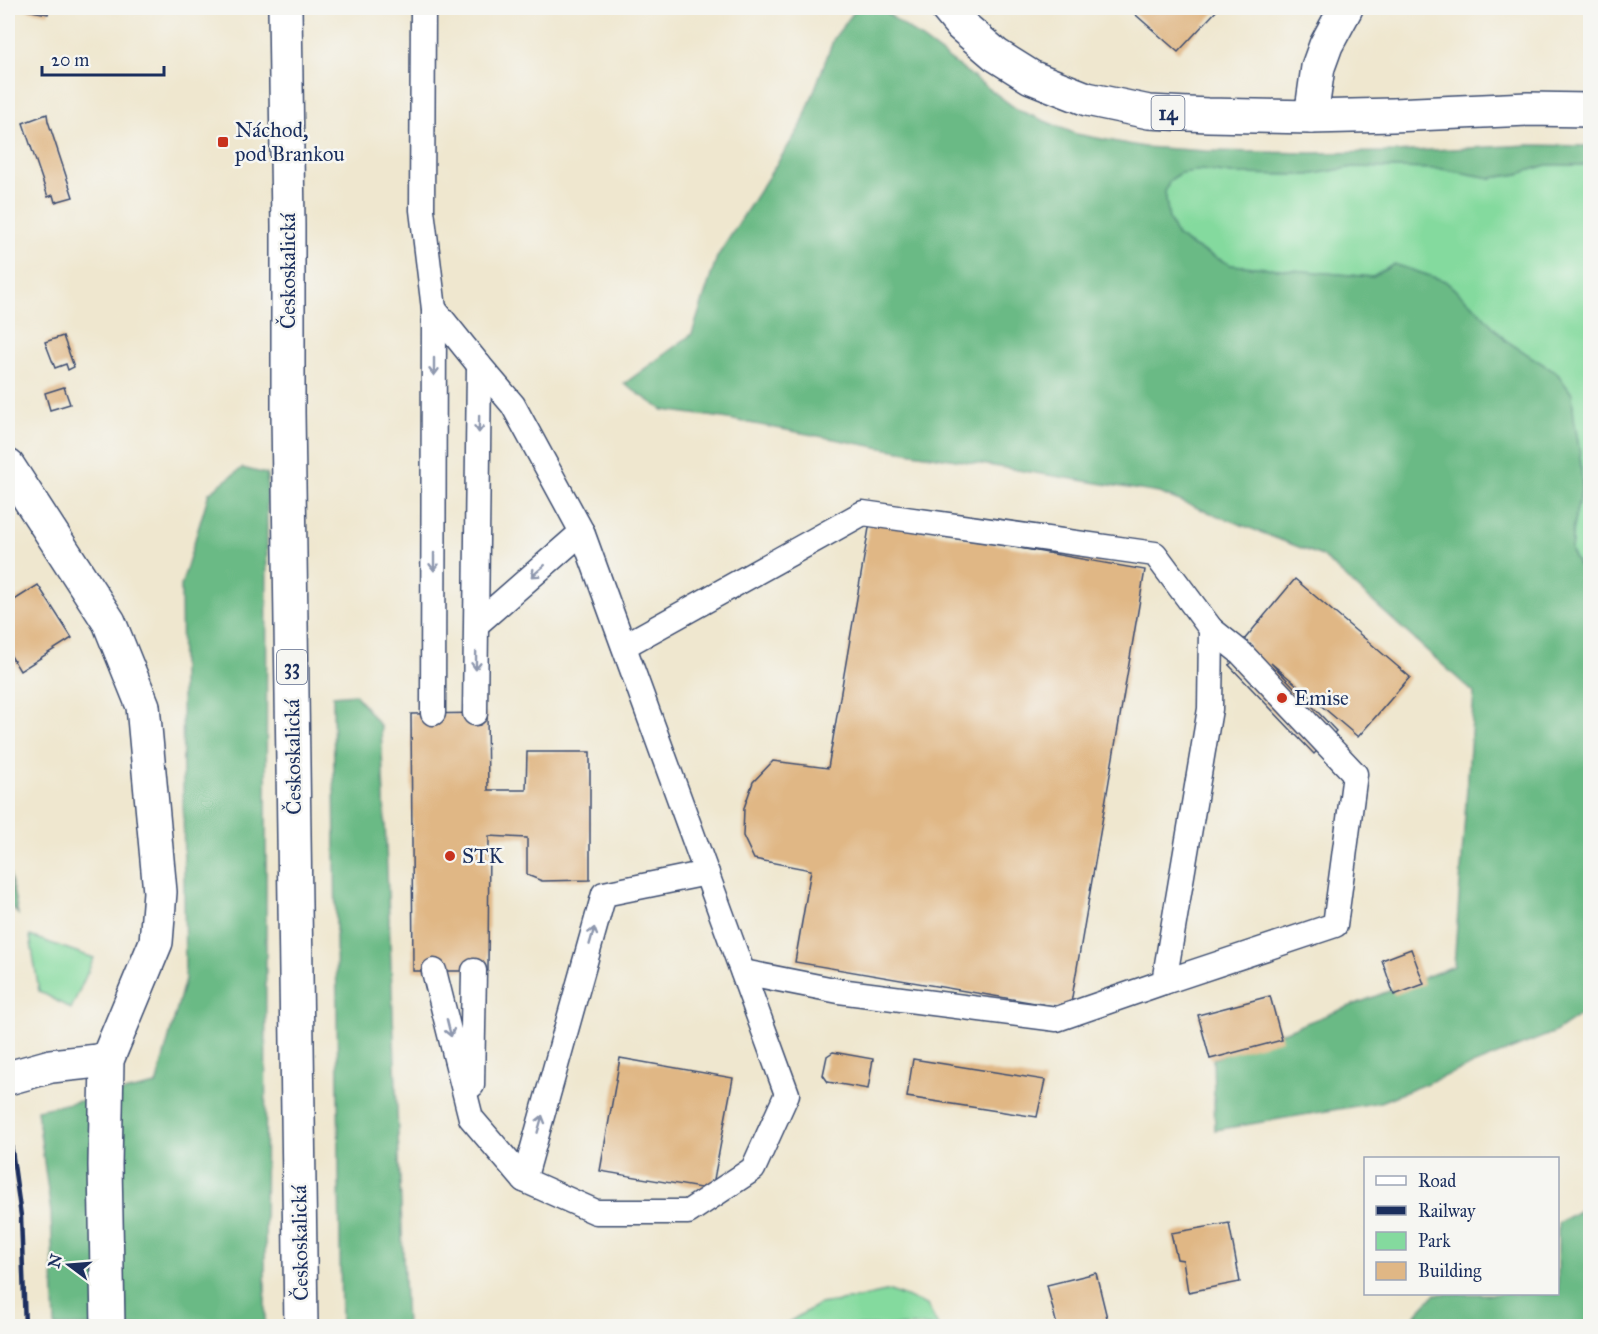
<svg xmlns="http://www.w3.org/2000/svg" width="1598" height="1334" viewBox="0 0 1598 1334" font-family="'IM FELL Great Primer',serif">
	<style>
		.green { fill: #84da9e; stroke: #50847e; stroke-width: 1.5 }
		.forest { fill: #6bba85; stroke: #437472; stroke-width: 1.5 }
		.building { fill: #e0b785 }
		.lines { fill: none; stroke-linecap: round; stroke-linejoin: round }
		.lane-casing { stroke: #3b4b6f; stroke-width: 27 }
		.street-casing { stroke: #3b4b6f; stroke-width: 36 }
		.primary-casing { stroke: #3b4b6f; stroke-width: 36 }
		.lane { stroke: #fff; stroke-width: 24 }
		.street { stroke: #fff; stroke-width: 33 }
		.primary { stroke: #fff; stroke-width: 33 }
		.rail { stroke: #1b2f5e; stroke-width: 4.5 }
		.oneway { stroke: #8d97ae }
		.poi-dot { fill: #c8321e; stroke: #f6f6f2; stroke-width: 2 }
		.labels { text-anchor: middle; stroke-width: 5; stroke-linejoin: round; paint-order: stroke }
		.shield { fill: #f6f6f2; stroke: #5d6b8a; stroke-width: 1.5 }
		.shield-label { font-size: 20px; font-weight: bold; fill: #1b2f5e }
		.poi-label { font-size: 21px; fill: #1b2f5e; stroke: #f6f6f2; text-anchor: start }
		.street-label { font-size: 21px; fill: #1b2f5e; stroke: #f6f6f2 }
	</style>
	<rect width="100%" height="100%" fill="#f6f6f2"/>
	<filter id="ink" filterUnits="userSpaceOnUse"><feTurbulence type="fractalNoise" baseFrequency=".0167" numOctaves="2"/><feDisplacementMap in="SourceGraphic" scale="12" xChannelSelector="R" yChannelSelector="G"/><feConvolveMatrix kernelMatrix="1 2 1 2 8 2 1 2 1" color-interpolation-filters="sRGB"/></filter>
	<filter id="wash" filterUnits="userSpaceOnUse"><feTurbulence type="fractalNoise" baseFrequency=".008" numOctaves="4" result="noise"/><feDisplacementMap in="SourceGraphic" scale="24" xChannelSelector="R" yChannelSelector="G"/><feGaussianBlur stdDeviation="1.35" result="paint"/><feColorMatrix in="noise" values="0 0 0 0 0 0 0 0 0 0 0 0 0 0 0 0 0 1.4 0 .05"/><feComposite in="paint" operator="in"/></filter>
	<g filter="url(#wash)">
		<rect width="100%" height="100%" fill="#efe7cf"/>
		<g class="green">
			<path d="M1546 165H1590V579L1582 572 1571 551 1573 527 1582 486 1580 453 1574 419 1572 394 1557 373 1505 340 1477 309 1445 281 1394 264 1373 277 1231 265 1194 247 1177 236 1169 219 1165 192 1170 180 1181 173 1202 170 1232 174 1308 175 1353 167 1442 169 1491 178 1518 174Z"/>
			<path d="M30 936 94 958 71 1009 39 991Z"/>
			<path d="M890 1291 927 1305 938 1326H782L819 1304 854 1299Z"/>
		</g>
		<g class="forest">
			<path d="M857 8H880L1018 110 1076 134 1144 147 1206 151 1311 153 1394 152 1529 145 1590 146V165H1546L1518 174 1491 178 1442 169 1353 167 1308 175 1232 174 1202 170 1181 173 1170 180 1165 192 1169 219 1177 236 1194 247 1231 265 1373 277 1394 264 1445 281 1477 309 1505 340 1557 373 1572 394 1574 419 1580 453 1582 486 1573 527 1571 551 1582 572 1590 579V1008L1555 1032 1380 1102 1215 1130 1213 1059 1454 966 1474 693 1322 556 1159 493 882 448 723 418 663 410 624 384 692 334 717 257 801 126 834 38Z"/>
			<path d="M242 468 267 474 265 1326H55L51 1213 37 1110 156 1085 185 979 181 586 209 493Z"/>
			<path d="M355 694 381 727 406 1326H341L333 696Z"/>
			<path d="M8 866 18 914 8 903Z"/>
			<path d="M1590 1204V1326H1405L1435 1294H1558V1223Z"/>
		</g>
		<g id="blocks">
			<g class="building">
				<path d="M26 8H50L48 14 26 10Z"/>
				<path d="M1128 8H1219L1178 52Z"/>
				<path d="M47 114 48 121 73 197 55 202 53 195 48 197 23 123Z"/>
				<path d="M63 336 74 367 68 370 66 364 55 368 45 342Z"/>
				<path d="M64 387 70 404 50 410 45 393Z"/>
				<path d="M870 522 1145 570 1070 1009 795 962 811 870 754 859 743 836 744 808 753 782 773 761 828 768Z"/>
				<path d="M1295 579 1410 677 1358 737 1271 663 1336 731 1314 754 1229 665 1250 645 1244 640Z"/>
				<path d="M38 585 72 638 20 671 8 651V627L10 626 8 622V604Z"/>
				<path d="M487 713 488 790H526L527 752H590V880L542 881 527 875V838L489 836 488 971H413L411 714Z"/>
				<path d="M1411 949 1424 984 1394 995 1382 960Z"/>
				<path d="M1270 996 1282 1040 1210 1059 1198 1015Z"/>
				<path d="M833 1052 873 1059 868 1089 828 1082 823 1075 827 1056Z"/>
				<path d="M620 1058 733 1078 712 1190 600 1171Z"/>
				<path d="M913 1059 1045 1080 1037 1117 907 1097Z"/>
				<path d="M1229 1223 1240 1282 1188 1292 1183 1260 1177 1259 1171 1233Z"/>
				<path d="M1096 1273 1109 1326H1057L1047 1285Z"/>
			</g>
		</g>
	</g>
	<g filter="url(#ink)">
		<use href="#blocks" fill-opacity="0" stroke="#3b4b6f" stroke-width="1.5"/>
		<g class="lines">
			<g class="lane-casing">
				<g id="lane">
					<path d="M423 8 422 210 434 309 433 713"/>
					<path d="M434 309 479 365 513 405 582 532 787 1094 753 1169 688 1212H596L524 1180 471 1118 434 971"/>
					<path d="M477 624 582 532"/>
					<path d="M624 646 863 513 1155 554 1211 629 1210 709 1164 982 1057 1019 839 991 743 972"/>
					<path d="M475 713 479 365"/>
					<path d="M1164 982 1335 925 1355 774 1241 653 1211 629"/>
					<path d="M472 1085 474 971"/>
					<path d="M524 1180 604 894 707 873"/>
				</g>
			</g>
			<g class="street-casing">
				<g id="street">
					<path d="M1311 117 1318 67 1326 45 1346 8"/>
					<path d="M8 466 109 622 143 706 160 892 156 942 107 1060 105 1165 108 1326"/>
					<path d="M8 1078 51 1066 107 1060"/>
				</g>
			</g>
			<g class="primary-casing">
				<g id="primary">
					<path d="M285 8 288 226V413L301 1326"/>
					<path d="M947 8 961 25 996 55 1031 77 1087 99 1149 112 1208 115 1311 117 1393 115 1528 109 1590 110"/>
				</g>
			</g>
			<use href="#lane" class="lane"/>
			<use href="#street" class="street"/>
			<use href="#primary" class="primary"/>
			<path class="rail" d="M8 1121 21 1216 25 1326"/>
		</g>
		<defs><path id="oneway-shaft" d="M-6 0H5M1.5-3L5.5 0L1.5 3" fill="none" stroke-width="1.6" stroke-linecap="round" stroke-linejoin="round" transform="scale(1.5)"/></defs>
		<g class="oneway">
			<use href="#oneway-shaft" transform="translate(434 367) rotate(90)"/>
			<use href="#oneway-shaft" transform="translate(479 424) rotate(91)"/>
			<use href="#oneway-shaft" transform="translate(434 562) rotate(90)"/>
			<use href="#oneway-shaft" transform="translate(538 571) rotate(139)"/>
			<use href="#oneway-shaft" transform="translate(476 661) rotate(91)"/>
			<use href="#oneway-shaft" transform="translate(592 936) rotate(-74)"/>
			<use href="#oneway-shaft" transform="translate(449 1028) rotate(76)"/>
			<use href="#oneway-shaft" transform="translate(540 1124) rotate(-74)"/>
		</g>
	</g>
	<g class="poi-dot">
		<rect x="217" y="136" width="12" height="12" rx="3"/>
		<circle cx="1282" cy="698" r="6"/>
		<circle cx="450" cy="856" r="6"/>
	</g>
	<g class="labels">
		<g class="shield">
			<rect x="1151.5" y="96" width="33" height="34" rx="4.5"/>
			<rect x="277" y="650" width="30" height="34" rx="4.5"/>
		</g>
		<g class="shield-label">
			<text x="1168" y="120">14</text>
			<text x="292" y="674">33</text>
		</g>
		<g class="poi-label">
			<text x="235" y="137">Náchod,<tspan x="235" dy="24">pod Brankou</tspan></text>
			<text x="1294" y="705">Emise</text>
			<text x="462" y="863">STK</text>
		</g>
		<g class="street-label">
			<text transform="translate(288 271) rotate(-90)" y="7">Českoskalická</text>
			<text transform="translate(293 757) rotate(-91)" y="7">Českoskalická</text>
			<text transform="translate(300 1243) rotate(-91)" y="7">Českoskalická</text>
		</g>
	</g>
	<rect width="1598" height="1334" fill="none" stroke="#f6f6f2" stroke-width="30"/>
	<rect x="1364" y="1157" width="195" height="138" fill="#f6f6f2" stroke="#9ea6b7" stroke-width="1.5"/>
	<rect x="1376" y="1176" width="30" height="9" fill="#ffffff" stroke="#9ea6b7" stroke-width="1.5"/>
	<text x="1418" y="1187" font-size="18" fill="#1b2f5e">Road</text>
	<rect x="1376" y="1206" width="30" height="9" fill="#1b2f5e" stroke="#9ea6b7" stroke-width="1.5"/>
	<text x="1418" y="1217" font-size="18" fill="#1b2f5e">Railway</text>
	<rect x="1376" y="1232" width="30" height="18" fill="#84da9e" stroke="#9ea6b7" stroke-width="1.5"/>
	<text x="1418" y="1247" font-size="18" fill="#1b2f5e">Park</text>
	<rect x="1376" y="1262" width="30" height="18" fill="#e0b785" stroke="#9ea6b7" stroke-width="1.5"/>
	<text x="1418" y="1277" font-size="18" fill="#1b2f5e">Building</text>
	<g transform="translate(69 1265) rotate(286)" stroke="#f6f6f2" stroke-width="4.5" paint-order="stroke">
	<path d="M0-4.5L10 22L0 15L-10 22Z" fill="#1b2f5e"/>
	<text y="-9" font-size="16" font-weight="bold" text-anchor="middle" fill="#1b2f5e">N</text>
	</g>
	<path d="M42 66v9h122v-9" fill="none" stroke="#1b2f5e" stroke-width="3"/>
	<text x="51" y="66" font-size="18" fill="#1b2f5e" stroke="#f6f6f2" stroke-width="4.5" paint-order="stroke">20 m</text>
</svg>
